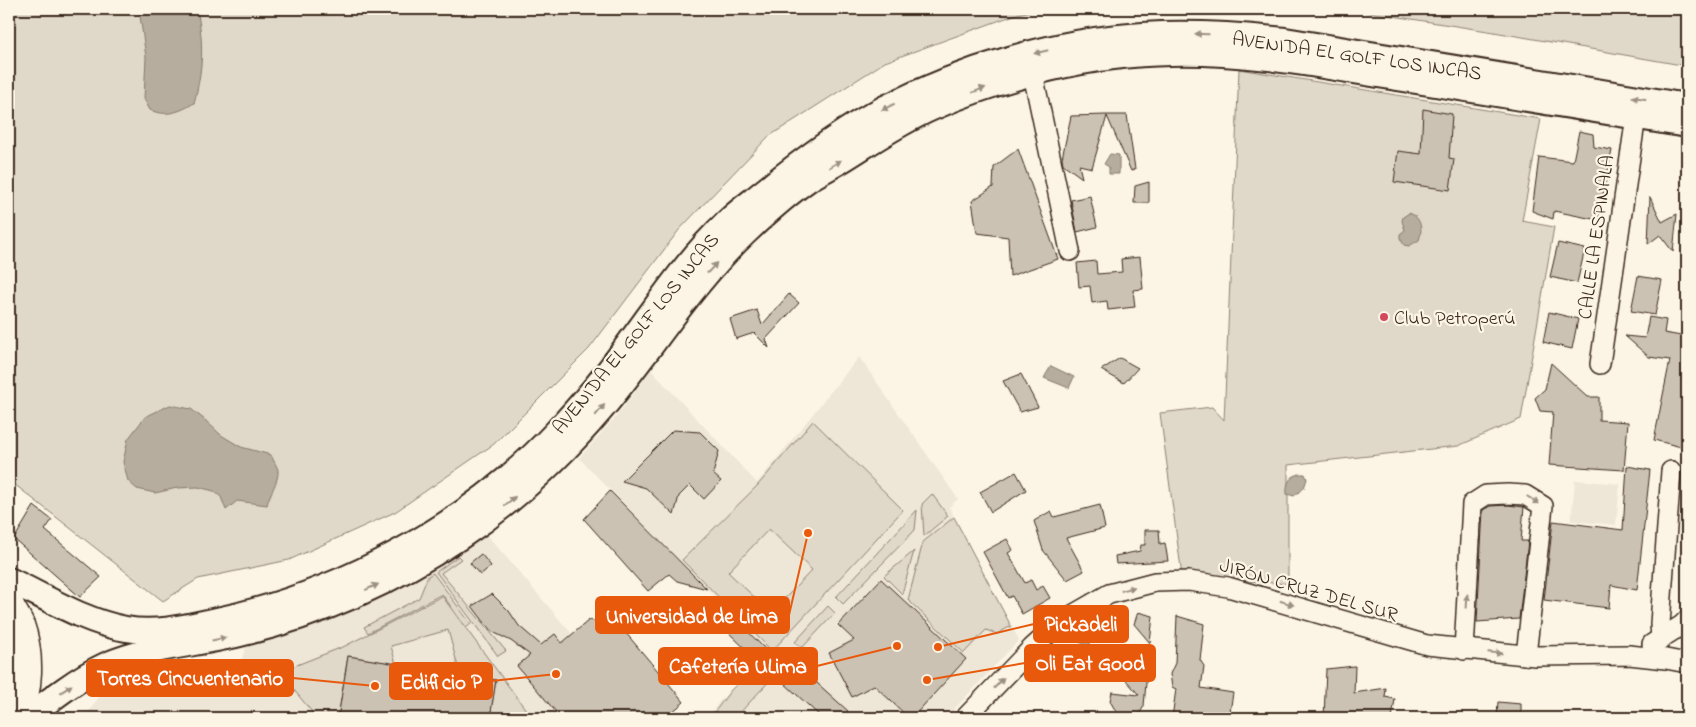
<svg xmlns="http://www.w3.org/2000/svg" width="1696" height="727" viewBox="0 0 1696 727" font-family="'Indie Flower',sans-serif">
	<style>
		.built { fill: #eee6d6 }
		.green { fill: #e0d8c8; stroke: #8e8173; fill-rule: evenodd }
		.water { fill: #b7ad9e; stroke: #85796b }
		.building { fill: #ccc2b3; stroke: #3b2a1e }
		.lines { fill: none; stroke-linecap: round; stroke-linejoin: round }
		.minor-casing { stroke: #3b2a1e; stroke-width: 22 }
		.tertiary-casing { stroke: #3b2a1e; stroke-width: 28 }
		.primary-casing { stroke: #3b2a1e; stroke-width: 31 }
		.minor { stroke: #fcf5e5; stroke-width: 19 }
		.tertiary { stroke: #fcf5e5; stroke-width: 24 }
		.primary { stroke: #fcf5e5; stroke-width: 28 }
		.oneway { fill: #9c9082 }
		.poi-dot { fill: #d1495b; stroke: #fcf5e5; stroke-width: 2 }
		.labels { text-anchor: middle; stroke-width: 4.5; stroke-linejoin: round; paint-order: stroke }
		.street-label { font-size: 20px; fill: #3b2a1e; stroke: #fcf5e5 }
		.poi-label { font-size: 20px; fill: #3b2a1e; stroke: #fcf5e5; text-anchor: start }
		.leader { fill: none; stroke: #e8590c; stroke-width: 2 }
		.callout-dot { fill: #e8590c; stroke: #fcf5e5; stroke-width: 2 }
		.callout { fill: #e8590c; stroke: #e8590c; stroke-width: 2 }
		.callout-label { font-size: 21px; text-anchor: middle; font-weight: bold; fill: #fff }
	</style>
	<rect width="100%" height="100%" fill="#fcf5e5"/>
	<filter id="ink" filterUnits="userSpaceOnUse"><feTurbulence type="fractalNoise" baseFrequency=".02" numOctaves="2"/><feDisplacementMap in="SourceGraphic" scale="10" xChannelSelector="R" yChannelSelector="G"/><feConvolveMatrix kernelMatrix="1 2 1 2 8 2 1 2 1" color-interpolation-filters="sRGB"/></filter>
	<g filter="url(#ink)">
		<g class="built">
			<path d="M859 357 958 499 949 507 1019 640 946 718H708L719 702 756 663 762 669 774 657 579 458 616 417 651 370 757 483Z"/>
			<path d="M1575 480 1620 484 1616 525 1571 521Z"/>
			<path d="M487 535 644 718H84L104 690 117 682 134 675 180 662 191 675 204 671 210 664 219 662 229 665 241 661 246 647 322 623 395 591 433 570Z"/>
		</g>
		<g class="green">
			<path d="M9 9H1042L1017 14 885 62 768 137 679 230 589 349 494 444 395 512 289 560 198 579 163 601 9 480Z"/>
			<path d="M1348 9H1687V66L1494 32Z"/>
			<path d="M1239 69 1541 119 1522 221 1554 227 1521 419 1458 446 1288 465V584L1182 576 1160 413 1212 407 1224 420Z"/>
			<path d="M813 421 903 510 772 651 682 560 757 486ZM769 529 812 570 771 613 728 572Z"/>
			<path d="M932 494 948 516 924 536 922 504Z"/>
			<path d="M917 510 915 530 843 604 836 597Z"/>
			<path d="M954 517 1011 626 997 634 986 630 964 653 908 600 923 542Z"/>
			<path d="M914 551 902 594 884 576Z"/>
			<path d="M458 556 461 559 441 573 506 651 498 656 436 572Z"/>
			<path d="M433 573 471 624 466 628 442 594 368 633 364 627 419 598 428 576Z"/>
			<path d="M442 596 529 714 524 718H490L496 680 460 674 448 630 391 646 396 664 348 656 338 718H317L279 672 345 646Z"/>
			<path d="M828 606 835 613 802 648 795 642Z"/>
			<path d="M779 654 787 662 735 718H710L731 690 757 665 763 671Z"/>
		</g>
		<g class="water">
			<path d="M139 9H197C204 44 203 69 194 103 180 112 166 117 150 110L144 99 146 57Z"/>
			<path d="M1110 154 1119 155V174H1109V167L1104 164Z"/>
			<path d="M1409 213C1421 217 1423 229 1419 240L1409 246 1404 245 1400 238V234L1405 230 1402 221 1403 217Z"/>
			<path d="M1051 366 1074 377 1069 388 1044 378Z"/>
			<path d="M170 405 191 409 205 420 221 435 241 447 271 455C273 460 277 466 278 470 279 482 269 494 267 505L237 501 226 510 221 497 214 491 198 487 177 488 155 493 137 489 128 481 123 462 128 439 145 417Z"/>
			<path d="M1299 474H1305L1307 479 1304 488 1294 496 1287 494C1286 484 1289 477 1299 474Z"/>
			<path d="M1089 641C1091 652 1088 657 1078 662L1076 655 1079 645Z"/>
		</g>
		<g class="building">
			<path d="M1423 109 1452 114 1449 158 1454 159 1450 190 1394 182 1398 151 1421 154Z"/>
			<path d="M1106 115H1127L1135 169 1131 171 1107 116 1092 168 1079 165 1082 178 1063 164 1062 158 1071 116Z"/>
			<path d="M1579 131 1593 134 1594 147 1612 150 1598 220 1554 211 1553 219 1532 211 1539 157 1573 161Z"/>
			<path d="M1018 149 1058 259 1010 276 1008 237 977 233 972 201 993 187 994 167Z"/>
			<path d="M1149 182V203H1134L1135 186Z"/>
			<path d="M1090 196 1097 227 1077 232 1071 200Z"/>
			<path d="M1650 197 1662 222 1677 214 1673 252 1660 235 1648 244Z"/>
			<path d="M1558 243 1585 249 1577 283 1550 277Z"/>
			<path d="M1140 257 1143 289 1133 290 1135 307 1108 310 1107 301 1092 303 1090 286 1079 287 1077 263 1096 261 1097 274 1122 272 1121 259Z"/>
			<path d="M1638 276 1662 280 1655 315 1631 311Z"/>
			<path d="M789 294 799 303 766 339 769 348 754 333 736 339 730 319 757 310 762 325Z"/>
			<path d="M1549 312 1578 319 1572 349 1543 342Z"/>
			<path d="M1649 317 1666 320 1664 333 1687 337V439L1685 448 1654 440 1670 360 1649 357 1625 336 1645 338Z"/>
			<path d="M1120 358 1138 368 1124 383 1101 370Z"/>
			<path d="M1551 363 1588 397H1599V420L1628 422 1624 470 1549 465 1553 412 1540 411 1535 398 1545 389Z"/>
			<path d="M1021 374 1038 407 1020 412 1003 381Z"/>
			<path d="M673 430 700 432 719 451 713 474 721 481 704 499 690 485 679 496 674 515 646 488 622 481Z"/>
			<path d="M1627 466 1650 470 1637 590 1611 585 1609 608 1544 600 1553 521 1623 530Z"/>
			<path d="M1016 472 1026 490 991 512 980 492Z"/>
			<path d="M610 491 707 589 677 581 669 574 648 591 584 519Z"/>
			<path d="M1100 505 1105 528 1066 538 1084 571 1067 580 1043 550 1034 521 1051 511 1054 517Z"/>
			<path d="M1508 505 1524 507 1521 541H1528L1519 619 1477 622 1483 510 1490 506Z"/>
			<path d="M34 506 52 520 45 530 101 577 80 597 14 539Z"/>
			<path d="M1145 530H1159L1160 544 1165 543 1168 561 1116 564 1115 556 1140 551 1141 545H1145Z"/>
			<path d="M1007 539 1013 550 1008 553 1025 583 1031 580 1036 590 1043 586 1050 598 1022 614 1012 596 1008 598 983 552Z"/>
			<path d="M481 554 491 566 480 575 470 563Z"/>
			<path d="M881 579 966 659 912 718H909L874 685 852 697 829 653 854 640 838 625Z"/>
			<path d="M492 594 509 611 519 626 541 645 555 634 562 643 589 620 620 626 684 702 665 718H561L517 666 530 655 511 641 491 631 472 606Z"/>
			<path d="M714 597 771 655 762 665 726 630 724 631 703 609Z"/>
			<path d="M1138 612 1153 616 1150 643 1134 624Z"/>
			<path d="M1177 616 1204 624 1200 660 1204 666 1201 688 1233 693 1229 718H1172L1176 689 1172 687 1170 674 1175 663Z"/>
			<path d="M1125 646 1147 651 1144 663 1147 671 1144 706 1137 718H1130L1118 715 1110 701 1112 692 1139 695 1114 666Z"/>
			<path d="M348 656 496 680 490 718H338Z"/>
			<path d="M797 665 848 711 841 718H822L782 681Z"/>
			<path d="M1355 666 1354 693 1386 688 1385 697 1395 699 1392 718H1324L1326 669Z"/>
			<path d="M1498 702 1521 704V718H1497Z"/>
		</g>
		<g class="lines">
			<g class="minor-casing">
				<g id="minor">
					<path d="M1033 74 1070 251"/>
					<path d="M1600 364 1636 116"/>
					<path d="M1661 640 1660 624 1671 471"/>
					<path d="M1652 644 1682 625 1687 620"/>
					<path d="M1464 650 1472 504 1486 495 1508 494 1525 495 1543 506 1526 655"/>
					<path d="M965 718 1032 648 1062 621 1109 594 1155 582 1189 581 1228 587 1427 645 1535 656 1629 655 1666 659 1687 663"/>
				</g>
			</g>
			<g class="tertiary-casing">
				<g id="tertiary">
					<path d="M9 580C46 597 85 622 126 629 153 634 181 628 208 622 335 597 468 527 557 431 581 405 604 378 624 350 657 306 687 259 727 222 738 211 750 203 762 193 800 162 841 131 885 108 962 69 1056 40 1143 35 1190 32 1238 35 1285 40L1687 106"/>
					<path d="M27 718C51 699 78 678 106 665 149 646 199 645 244 633 321 614 394 581 460 537 513 502 559 459 600 411 650 352 688 288 744 234 764 215 786 195 809 179 820 172 831 167 842 160 871 142 900 122 932 108 1006 76 1090 54 1171 53 1250 51 1320 66 1397 78 1494 93 1591 109 1687 125"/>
				</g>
			</g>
			<g class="primary-casing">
				<path id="primary" d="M9 604C12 611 17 618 20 625 30 653 30 692 16 718"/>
			</g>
			<use href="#minor" class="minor"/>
			<use href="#tertiary" class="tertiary"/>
			<use href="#primary" class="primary"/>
		</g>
		<defs><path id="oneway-solid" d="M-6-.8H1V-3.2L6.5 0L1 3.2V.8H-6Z" transform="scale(1.25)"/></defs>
		<g class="oneway">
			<use href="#oneway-solid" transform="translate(1202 34) rotate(-179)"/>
			<use href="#oneway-solid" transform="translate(1041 52) rotate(167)"/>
			<use href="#oneway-solid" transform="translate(979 90) rotate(-20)"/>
			<use href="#oneway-solid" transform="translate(1639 98) rotate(-171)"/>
			<use href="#oneway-solid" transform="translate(888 107) rotate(154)"/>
			<use href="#oneway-solid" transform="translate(835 164) rotate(-31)"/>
			<use href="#oneway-solid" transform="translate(712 268) rotate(-47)"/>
			<use href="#oneway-solid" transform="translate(600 410) rotate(-50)"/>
			<use href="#oneway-solid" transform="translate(1533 500) rotate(32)"/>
			<use href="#oneway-solid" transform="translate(510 501) rotate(-40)"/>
			<use href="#oneway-solid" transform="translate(372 587) rotate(-24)"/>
			<use href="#oneway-solid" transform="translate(1128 589) rotate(-16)"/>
			<use href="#oneway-solid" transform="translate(1467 601) rotate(-87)"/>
			<use href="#oneway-solid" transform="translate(1287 603) rotate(17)"/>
			<use href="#oneway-solid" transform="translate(219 639) rotate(-11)"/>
			<use href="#oneway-solid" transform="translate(1495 653) rotate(5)"/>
			<use href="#oneway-solid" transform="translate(999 683) rotate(-47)"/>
			<use href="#oneway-solid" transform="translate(66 689) rotate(-34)"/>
		</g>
	</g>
	<circle class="poi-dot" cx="1384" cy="317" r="5"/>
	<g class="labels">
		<g class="street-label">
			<text transform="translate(1357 55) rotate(8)" y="7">AVENIDA EL GOLF LOS INCAS</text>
			<text transform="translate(1595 237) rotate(-82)" y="7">CALLE LA ESPINALA</text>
			<text transform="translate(635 333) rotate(-51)" y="7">AVENIDA EL GOLF LOS INCAS</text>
			<text transform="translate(1309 589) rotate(16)" y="7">JIRÓN CRUZ DEL SUR</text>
		</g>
		<g class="poi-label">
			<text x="1394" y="324">Club Petroperú</text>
		</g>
	</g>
	<path class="leader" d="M808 533L789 615M938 647L1034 624M927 680L1025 663M897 646L817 666M375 686L293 678M556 674L492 681"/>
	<g class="callout-dot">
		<circle cx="808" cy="533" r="5"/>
		<circle cx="938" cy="647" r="5"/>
		<circle cx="927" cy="680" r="5"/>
		<circle cx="897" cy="646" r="5"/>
		<circle cx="375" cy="686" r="5"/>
		<circle cx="556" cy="674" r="5"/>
	</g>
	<g class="callout">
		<rect x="596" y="597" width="193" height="36" rx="5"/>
		<rect x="1034" y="606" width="94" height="36" rx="5"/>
		<rect x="1025" y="645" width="130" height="36" rx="5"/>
		<rect x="659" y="648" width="158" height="36" rx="5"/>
		<rect x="87" y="660" width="206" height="36" rx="5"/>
		<rect x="390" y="663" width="102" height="36" rx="5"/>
	</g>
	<g class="callout-label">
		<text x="692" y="623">Universidad de Lima</text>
		<text x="1081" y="631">Pickadeli</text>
		<text x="1090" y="670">Oli Eat Good</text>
		<text x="738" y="673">Cafetería ULima</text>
		<text x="190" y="685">Torres Cincuentenario</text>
		<text x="441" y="689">Edificio P</text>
	</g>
	<rect width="1696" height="727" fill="none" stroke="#fcf5e5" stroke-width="30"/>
	<rect x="15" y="15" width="1666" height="697" fill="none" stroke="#3b2a1e" stroke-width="2" filter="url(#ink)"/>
</svg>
